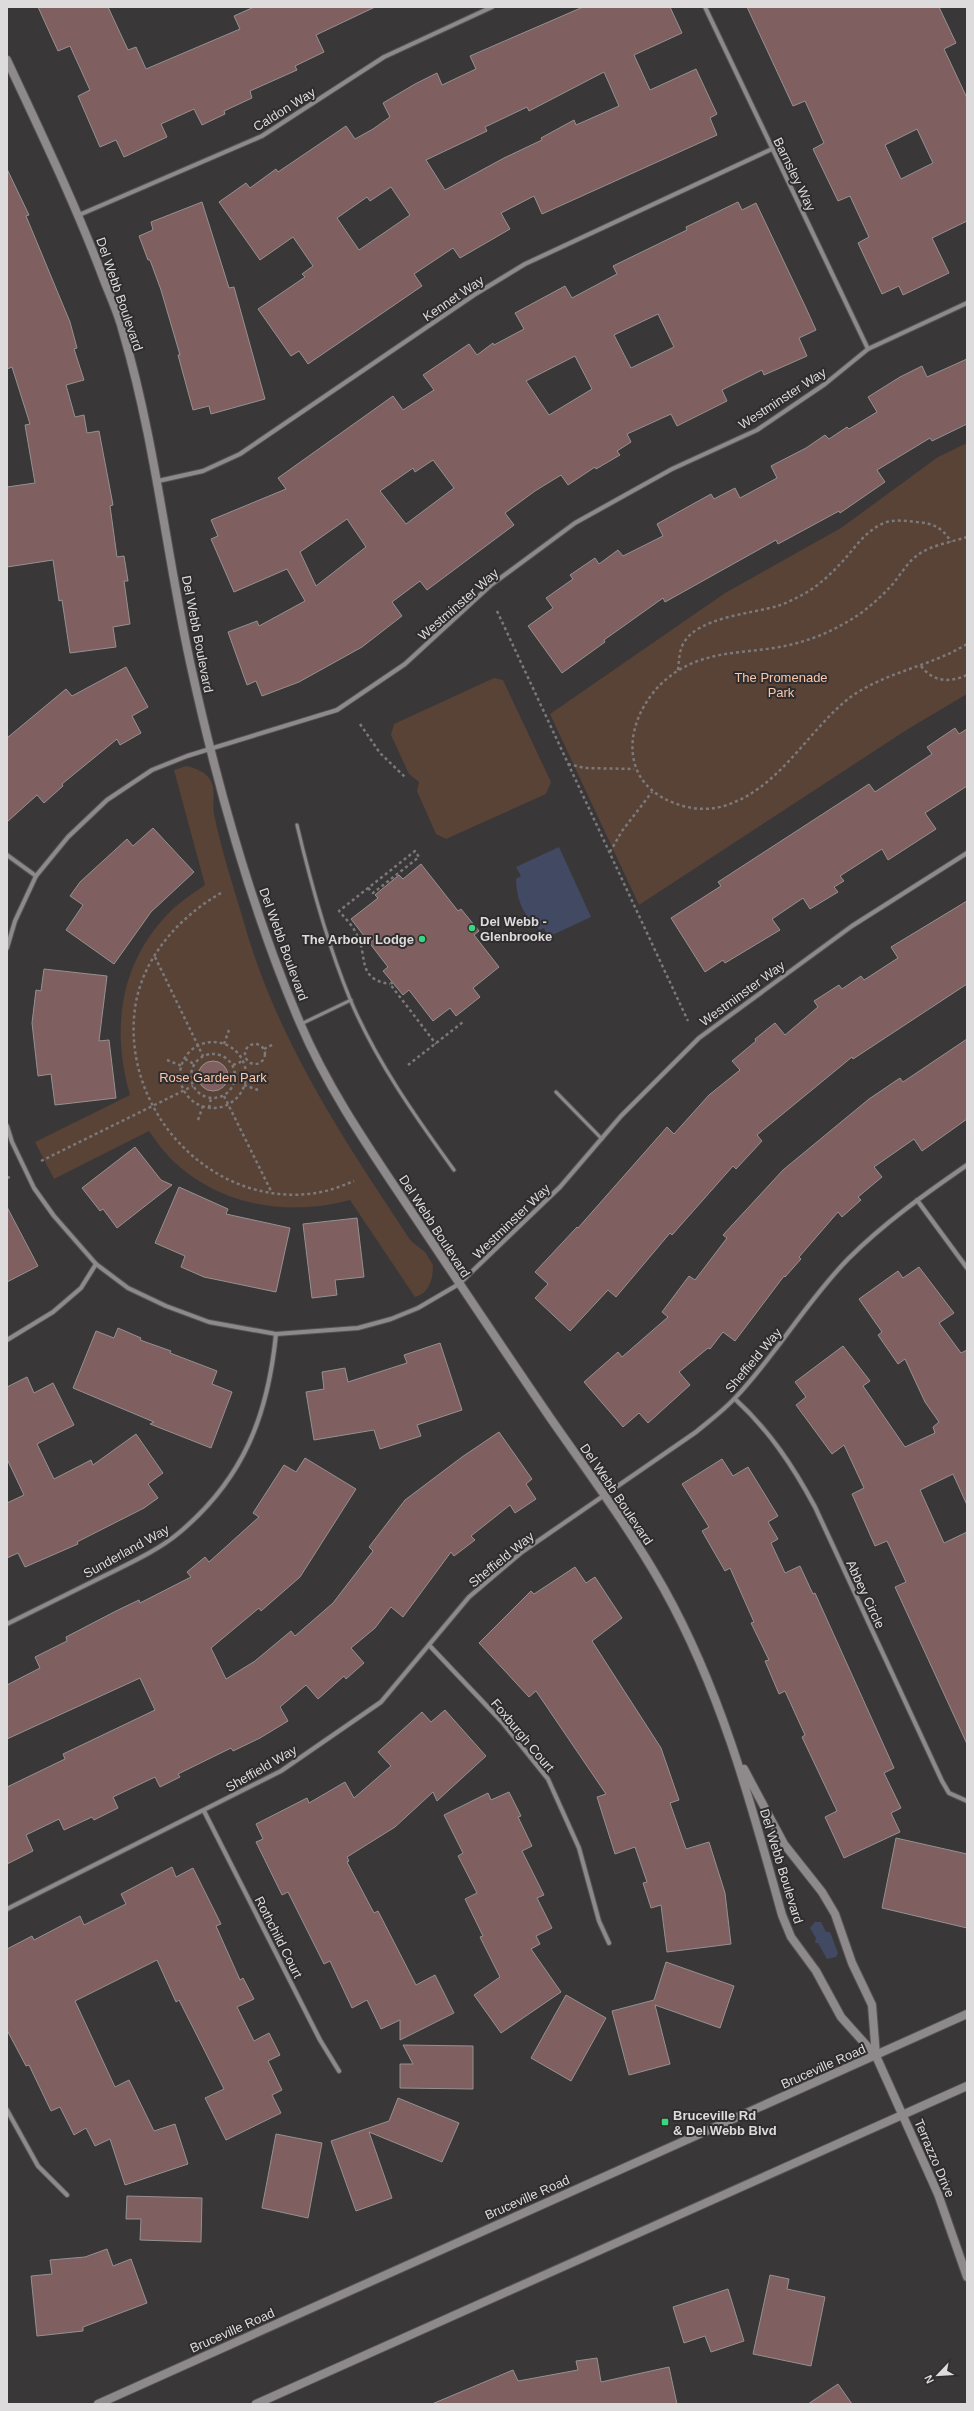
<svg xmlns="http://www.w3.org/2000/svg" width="974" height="2411" viewBox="0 0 974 2411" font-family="Helvetica,sans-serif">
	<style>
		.green { fill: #594236 }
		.water { fill: #424a63 }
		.building { fill: #805f60; stroke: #959191; fill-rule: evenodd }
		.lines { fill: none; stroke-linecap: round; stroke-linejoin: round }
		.lane-casing { stroke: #565355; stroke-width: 5 }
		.street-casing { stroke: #565355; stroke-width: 6 }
		.secondary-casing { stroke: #565355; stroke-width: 10 }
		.path { stroke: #7c797b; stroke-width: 2.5; stroke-dasharray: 3 3; stroke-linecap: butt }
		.lane { stroke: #8e8a8c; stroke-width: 3 }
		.street { stroke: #8e8a8c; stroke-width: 4 }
		.secondary { stroke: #8e8a8c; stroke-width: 8 }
		.poi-dot { fill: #3ad77f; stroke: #302d2e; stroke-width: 1.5 }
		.labels { text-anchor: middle; stroke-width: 4; stroke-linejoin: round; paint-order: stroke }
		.street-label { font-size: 13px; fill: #dddbdc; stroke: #302d2e }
		.park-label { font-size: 13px; fill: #fcc6a9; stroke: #302d2e }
		.poi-label { font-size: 13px; font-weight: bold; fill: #dddbdc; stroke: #302d2e; text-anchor: start }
	</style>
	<rect width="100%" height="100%" fill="#3a3739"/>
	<g class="green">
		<path d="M967 443V694L908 729 639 905 550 714 725 593 841 528 938 457Z"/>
		<path d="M494 678 503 680 551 782 546 794 446 839 436 834 417 791 419 782 409 774 391 735 394 724Z"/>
		<path d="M186 766C196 768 206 772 211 781 216 791 212 803 214 814 222 854 236 894 247 933 281 1046 346 1143 411 1241L425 1252 433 1265C433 1278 430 1293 415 1297L350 1200C287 1217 220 1206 172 1160 163 1151 156 1141 149 1131L54 1179 35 1142 130 1095C110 1026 121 957 175 907 184 899 195 892 205 885L174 770Z"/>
	</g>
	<g class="water">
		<path d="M559 847 591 917 548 937 544 928 540 930C523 915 517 901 516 879L521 876 516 867Z"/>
		<path d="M815 1922H821L826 1932H830L838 1953 836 1957 827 1959 818 1943H815L816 1938 810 1928Z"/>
	</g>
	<g class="building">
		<path d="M38 7H108L128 50 136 47 146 69 240 29 234 16 254 7H375L316 35 324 52 295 66 297 70 250 91 252 98 224 111 225 114 202 125 194 109 161 124 167 137 124 157 116 140 100 147 78 96 90 90 70 46 58 51Z"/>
		<path d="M583 7H670L682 33 634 55 650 90 696 69 717 114 710 118 717 135 542 214 534 196 501 213 510 229 460 258 453 248 414 274 422 286 308 364 299 351 291 356 258 309 305 277 302 274 313 266 293 237 260 260 219 202 246 183 250 188 276 169 278 172 346 126 355 139 373 129 390 117 383 103 415 84 437 73 442 85 476 69 470 56ZM604 72 619 106 576 125 574 120 541 138 542 140 504 158 445 190 426 160 487 131 485 127 527 107 529 111ZM391 187 410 215 359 250 337 218 367 197 370 201Z"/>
		<path d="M747 7H939L956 43 944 49 967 98V221L932 238 949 273 903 295 899 286 882 294 858 243 869 237 850 196 838 201 813 149 824 143 805 101 793 106ZM917 129 933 163 901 179 885 145Z"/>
		<path d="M7 169 29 215 26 216 70 322 77 348 74 349 84 380 66 385 75 417 84 415 87 433 99 431 113 505 110 506 117 557 124 556 128 581H124L130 624 113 627 116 647 70 653 62 600 59 601 53 560 7 567V487L35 483 25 425 30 424 12 367 7 369Z"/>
		<path d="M202 202 229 288 234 287 265 399 211 414 209 406 193 410 178 355H180L161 290 150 260H148L139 236 153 230 151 222Z"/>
		<path d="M738 202 742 210 756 203 806 308 816 330 799 338 807 356 764 375 762 370 722 390 727 401 677 426 671 414 627 434 631 442 617 451 620 455 596 469 595 467 568 485 561 475 535 491 505 513 514 525 427 590 420 581 392 602 402 616 362 647 299 682 262 696 256 681 247 685 228 632 257 621 259 626 305 601 287 569 234 592 211 539 218 536 211 520 286 489 278 478 393 396 403 410 434 390 423 375 469 344 477 355 493 343 494 345 524 329 515 313 565 286 572 298 617 274 613 266 687 230 686 227ZM658 314 674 347 631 368 614 335ZM575 356 592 389 549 415 526 381ZM433 460 454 488 406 524 380 491 413 468 415 472ZM347 519 366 547 316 586 300 552Z"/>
		<path d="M967 359V424L932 441 930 438 877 470 885 482 840 513 839 511 778 544 776 540 665 602 663 598 604 640 605 642 562 673 528 626 553 608 546 598 573 579 570 575 595 558 599 564 618 550 623 556 663 536 657 524 711 494 714 499 735 488 740 498 777 478 771 466 806 448 825 435 829 439 847 427 849 429 877 412 868 397 900 377 922 366 927 377Z"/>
		<path d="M126 667 148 707 132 716 141 733 120 745 117 739 62 784 63 786 44 803 37 795 7 822V738L66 689 72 696Z"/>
		<path d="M955 728 959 734 967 729V786L925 813 936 829 888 860 882 849 840 876 844 881 834 887 838 892 810 909 803 898 772 919 780 930 725 963 723 960 705 972 671 918 721 886 718 882 869 784 875 792 932 754 927 747Z"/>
		<path d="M153 828 194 872 151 912 114 964 66 930 83 905 70 896 80 882 127 839 133 846Z"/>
		<path d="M421 864 458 911 461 909 479 931 474 935 499 967 473 988 480 997 456 1016 450 1008 433 1021 409 990 403 995 383 971 388 967 351 919 378 898 375 895 399 875 403 879Z"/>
		<path d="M967 901V984L853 1059 852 1057 757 1135 762 1141 736 1169 733 1166 672 1235 670 1233 616 1297 608 1290 570 1331 535 1298 548 1284 535 1272 577 1227 578 1228 667 1127 674 1134 709 1095 740 1070 732 1061 756 1041 755 1039 775 1023 785 1035 818 1007 814 1001 839 985 842 989 861 976 864 980 898 958 891 947Z"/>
		<path d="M44 969 107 976 99 1041 109 1040 116 1098 55 1105 51 1074 38 1076 32 1023 36 990 41 991Z"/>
		<path d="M967 1039V1119L922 1151 914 1139 874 1167 882 1177 858 1197 861 1200 842 1217 838 1212 799 1257 801 1259 785 1277 784 1276 735 1341 723 1332 710 1349 708 1348 679 1372 690 1385 648 1423 639 1413 623 1427 584 1382 618 1352 622 1357 668 1317 662 1312 689 1276 695 1280 727 1238 723 1235 783 1170 869 1099 900 1078 903 1082Z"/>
		<circle cx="213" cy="1076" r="15"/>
		<path d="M135 1147 161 1180 172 1185 117 1228 103 1209 100 1211 82 1188Z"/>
		<path d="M179 1187 228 1209 226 1214 290 1228 276 1292 204 1277 181 1267 185 1256 155 1243Z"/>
		<path d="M7 1207 38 1266 7 1282Z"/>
		<path d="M357 1218 364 1277 335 1280 337 1295 312 1298 303 1224Z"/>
		<path d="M919 1267 954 1313 939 1323 961 1353 967 1350V1505L953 1474 920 1490 944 1543 967 1532V1744L895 1587 906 1582 887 1541 875 1546 852 1494 864 1488 844 1445 832 1454 796 1405 806 1397 795 1382 843 1346 870 1381 863 1386 905 1447 935 1433 933 1427 939 1422 925 1402 905 1359 898 1364 878 1335 882 1332 859 1299 898 1271 903 1278Z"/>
		<path d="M118 1328 141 1338 140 1340 171 1351 170 1353 217 1371 212 1384 232 1392 211 1448 150 1424 154 1422 73 1388 96 1331 114 1338Z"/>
		<path d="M440 1343 462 1410 417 1425 421 1436 380 1449 374 1430 314 1440 306 1392 324 1389 322 1372 345 1368 348 1382 407 1363 404 1355Z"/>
		<path d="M27 1377 34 1393 53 1383 74 1425 37 1444 54 1479 91 1460 93 1465 136 1434 163 1473 148 1484 158 1498 144 1508 77 1542 78 1544 25 1567 18 1553 7 1558V1503L24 1495 7 1459V1387Z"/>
		<path d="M499 1432 532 1479 526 1484 536 1499 515 1513 510 1505 471 1536 475 1540 454 1556 451 1552 403 1617 391 1607 375 1628 351 1648 364 1663 346 1679 344 1676 318 1699 306 1685 280 1707 288 1721 260 1738 233 1751 231 1748 178 1774 180 1777 160 1787 155 1777 113 1797 118 1808 94 1820 92 1817 64 1830 59 1819 26 1835 33 1851 7 1864V1787L65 1759 63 1754 155 1710 140 1678 7 1739V1685L40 1668 35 1657 67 1641 66 1637 116 1611 139 1600 140 1603 191 1577 187 1572 205 1557 209 1562 259 1517 253 1513 284 1465 296 1472 305 1458 356 1489 300 1577 261 1611 259 1608 211 1648 226 1679 255 1661 291 1631 295 1636 333 1603 373 1551 369 1547 405 1500 462 1457Z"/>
		<path d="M722 1459 733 1476 748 1467 778 1516 768 1522 778 1539 771 1543 785 1573 800 1566 813 1594 815 1593 894 1768 884 1773 901 1808 891 1813 900 1832 844 1858 825 1817 837 1811 802 1737 805 1735 785 1691 779 1694 765 1661 769 1660 751 1623 754 1622 730 1568 725 1571 702 1531 709 1527 682 1484Z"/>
		<path d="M575 1567 586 1583 595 1577 622 1618 592 1641 661 1748 679 1800 670 1803 686 1849 709 1842 725 1893 731 1944 667 1952 661 1905 651 1908 643 1883 647 1882 635 1847 615 1854 597 1797 606 1794 536 1691 529 1697 479 1643 531 1591 534 1594Z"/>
		<path d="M445 1710 486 1756 437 1801 433 1792 395 1827 347 1857 349 1861 347 1862 374 1913 378 1911 416 1985 435 1975 454 2013 400 2040V2020L381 2029 367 2000 352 2008 330 1961 324 1964 288 1892 282 1895 256 1842 263 1839 256 1824 307 1798 309 1803 345 1782 354 1798 391 1766 378 1752 422 1712 431 1722Z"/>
		<path d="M509 1792 521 1816 518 1817 532 1846 522 1851 544 1895 537 1898 552 1928 536 1936 540 1944 531 1949 561 1992 501 2033 474 1995 500 1977 480 1937 483 1936 465 1899 477 1893 458 1856 463 1853 444 1815 488 1793 491 1800Z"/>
		<path d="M896 1838 967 1854V1928L882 1908Z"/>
		<path d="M172 1867 176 1877 193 1868 221 1924 216 1926 240 1980 243 1978 254 1999 237 2007 254 2041 269 2033 280 2055 268 2061 282 2090 272 2095 281 2113 226 2140 205 2098 224 2089 179 2000 176 2002 157 1960 75 2001 115 2087 129 2080 154 2131 175 2124 188 2164 125 2185 110 2139 95 2146 86 2128 74 2135 60 2107 51 2111 29 2065 26 2066 7 2030V1949L32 1936 34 1940 80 1916 84 1925 126 1904 121 1894Z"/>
		<path d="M666 1962 734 1986 720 2028 655 2005 670 2064 629 2075 612 2011 654 2000Z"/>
		<path d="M566 1995 606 2018 571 2081 531 2058Z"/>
		<path d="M403 2045 473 2046V2089L400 2088V2064H413Z"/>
		<path d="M398 2098 459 2123 442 2162 369 2132 392 2198 356 2211 331 2141 389 2121Z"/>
		<path d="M276 2134 322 2143 308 2218 262 2208Z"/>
		<path d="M127 2196 202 2198 201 2242 140 2240 141 2219H126Z"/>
		<path d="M107 2249 113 2266 131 2259 147 2303 83 2327V2331L37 2336 31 2276 52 2274 50 2260 85 2257Z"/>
		<path d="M770 2275 789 2279 787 2289 825 2297 811 2366 753 2354Z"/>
		<path d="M728 2289 744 2341 711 2352 705 2336 684 2343 673 2307Z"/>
		<path d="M597 2358 601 2382 669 2367 677 2404H432L513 2370 518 2381 578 2370 576 2361Z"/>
		<path d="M838 2384 852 2404H808Z"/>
	</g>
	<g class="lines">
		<g class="lane-casing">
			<g id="lane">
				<path d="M297 825C311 884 327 943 350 999 376 1061 415 1116 454 1170"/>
				<path d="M301 1024 351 1000"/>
				<path d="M556 1092 602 1139"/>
			</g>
		</g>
		<g class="street-casing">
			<g id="street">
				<path d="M705 7 868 349"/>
				<path d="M79 215 262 136 384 57 492 7"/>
				<path d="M158 481 203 471 240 454 474 295 525 264 772 149"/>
				<path d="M7 855 36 876"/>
				<path d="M7 948 15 921 36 876 68 837 107 800 152 770 187 756 337 710 405 664 491 585 575 523 672 469 757 430 825 384 868 349 967 303"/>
				<path d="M7 1126 12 1142 34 1188 54 1216 96 1264 128 1288 166 1306 209 1322 276 1334 358 1328 391 1319 418 1308 459 1284 560 1187 621 1116 699 1038 852 926 967 853"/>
				<path d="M917 1200 967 1268"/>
				<path d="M7 1340 53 1312 81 1288 96 1264"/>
				<path d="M735 1399C769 1430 793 1466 815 1507L942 1781 949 1793 967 1801"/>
				<path d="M7 1624C39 1608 72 1592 104 1576 130 1563 159 1550 180 1532 244 1478 268 1415 276 1334"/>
				<path d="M429 1645 502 1722 548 1779 579 1848 599 1921 609 1943"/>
				<path d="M204 1811 320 2040 339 2071"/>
				<path d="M7 1909 281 1771 381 1702 469 1597 522 1552 696 1432C709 1421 723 1411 735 1398 776 1355 806 1302 848 1259 884 1223 925 1194 967 1165"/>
				<path d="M7 2110 38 2166 67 2195"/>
			</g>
		</g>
		<g class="secondary-casing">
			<g id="secondary">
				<path d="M7 60C40 131 74 201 102 275 109 294 118 312 123 332 155 440 166 552 190 662 216 781 252 911 300 1023 328 1089 369 1148 409 1208 456 1278 503 1349 551 1419 590 1475 631 1530 664 1589 721 1691 751 1803 782 1915L791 1937 816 1971 841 2017 876 2056 938 2194 967 2277"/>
				<path d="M744 1769 784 1844 822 1892 835 1914 852 1963 872 2005 876 2056"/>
				<path d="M98 2404 967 2014"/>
				<path d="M256 2404 967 2086"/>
			</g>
		</g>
		<g class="path">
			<path d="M967 537C952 542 932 545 919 554 907 562 900 576 891 586 878 600 862 614 845 623 823 636 799 644 774 648 740 653 709 652 679 670 629 700 608 778 674 803 690 809 707 811 724 806 779 789 806 733 848 699 883 672 930 667 967 644"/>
			<path d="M497 611 688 1021"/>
			<path d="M921 666C933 682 949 683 967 675"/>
			<path d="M678 670C679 661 679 652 683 644 697 617 751 614 777 606 785 604 794 599 802 595 817 587 830 575 842 562 855 548 865 531 884 523 894 519 906 521 917 522 933 523 943 528 951 542"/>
			<path d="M360 724 380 753 406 778"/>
			<path d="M568 764 585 768 634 769"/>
			<path d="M610 852 622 831 652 792"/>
			<path d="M368 888 373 893 419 857 415 851 339 911C345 918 352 925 356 933 369 955 355 979 390 984"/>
			<path d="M221 893C179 917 142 958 135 1008 121 1111 212 1209 316 1193 329 1191 342 1186 354 1181"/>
			<path d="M155 957 203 1056"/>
			<path d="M393 982 390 984 436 1044"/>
			<circle cx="213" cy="1075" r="33"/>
			<path d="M224 1044 229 1030"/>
			<circle cx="255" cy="1054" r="10"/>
			<path d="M264 1049 274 1044"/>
			<circle cx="213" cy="1076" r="22"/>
			<path d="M185 1059 194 1064"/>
			<path d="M167 1060 182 1066"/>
			<path d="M233 1065 243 1061"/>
			<path d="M408 1065 463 1022"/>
			<path d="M244 1085 258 1090"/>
			<path d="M224 1096 272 1193"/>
			<path d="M209 1108 211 1098"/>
			<path d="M198 1120 203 1106"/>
			<path d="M41 1161 193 1086"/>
			<path d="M7 1178 10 1177"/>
		</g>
		<use href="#lane" class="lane"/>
		<use href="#street" class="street"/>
		<use href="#secondary" class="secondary"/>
	</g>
	<g class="poi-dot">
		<circle cx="472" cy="928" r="4"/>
		<circle cx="422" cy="939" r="4"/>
		<rect x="661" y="2118" width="8" height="8" rx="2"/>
	</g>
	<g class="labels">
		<g class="street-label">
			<text transform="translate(284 109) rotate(-32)" y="5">Caldon Way</text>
			<text transform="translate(795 174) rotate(64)" y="5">Barnsley Way</text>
			<text transform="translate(120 294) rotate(71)" y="5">Del Webb Boulevard</text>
			<text transform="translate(453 298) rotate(-34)" y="5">Kennet Way</text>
			<text transform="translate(782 398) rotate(-33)" y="5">Westminster Way</text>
			<text transform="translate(458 604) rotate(-41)" y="5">Westminster Way</text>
			<text transform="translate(198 634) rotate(79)" y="5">Del Webb Boulevard</text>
			<text transform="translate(284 944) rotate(70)" y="5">Del Webb Boulevard</text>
			<text transform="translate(742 993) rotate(-36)" y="5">Westminster Way</text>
			<text transform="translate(511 1221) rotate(-44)" y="5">Westminster Way</text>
			<text transform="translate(435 1226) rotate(57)" y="5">Del Webb Boulevard</text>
			<text transform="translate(753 1360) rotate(-50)" y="5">Sheffield Way</text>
			<text transform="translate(617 1494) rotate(56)" y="5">Del Webb Boulevard</text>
			<text transform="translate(126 1551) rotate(-29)" y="5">Sunderland Way</text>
			<text transform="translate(501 1559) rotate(-39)" y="5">Sheffield Way</text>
			<text transform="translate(866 1594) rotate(65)" y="5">Abbey Circle</text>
			<text transform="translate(523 1735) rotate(50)" y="5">Foxburgh Court</text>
			<text transform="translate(261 1768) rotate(-30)" y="5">Sheffield Way</text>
			<text transform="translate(782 1866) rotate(73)" y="5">Del Webb Boulevard</text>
			<text transform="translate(279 1937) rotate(63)" y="5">Rothchild Court</text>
			<text transform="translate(823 2066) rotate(-24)" y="5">Bruceville Road</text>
			<text transform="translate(935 2158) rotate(67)" y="5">Terrazzo Drive</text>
			<text transform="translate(527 2197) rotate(-24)" y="5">Bruceville Road</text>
			<text transform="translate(232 2330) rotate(-24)" y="5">Bruceville Road</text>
		</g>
		<g class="park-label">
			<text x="781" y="682">The Promenade<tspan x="781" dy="15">Park</tspan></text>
			<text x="213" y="1082">Rose Garden Park</text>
		</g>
		<g class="poi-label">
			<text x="480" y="926">Del Webb -<tspan x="480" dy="15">Glenbrooke</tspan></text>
			<text x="414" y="944" text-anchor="end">The Arbour Lodge</text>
			<text x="673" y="2120">Bruceville Rd<tspan x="673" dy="15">&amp; Del Webb Blvd</tspan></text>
		</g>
	</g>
	<rect width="974" height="2411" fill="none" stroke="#dddbdc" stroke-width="16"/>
	<g transform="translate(938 2375) rotate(245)" stroke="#302d2e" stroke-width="3" paint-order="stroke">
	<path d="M0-3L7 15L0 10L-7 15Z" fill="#dddbdc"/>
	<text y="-6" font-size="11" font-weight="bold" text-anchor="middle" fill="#dddbdc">N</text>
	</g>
</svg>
